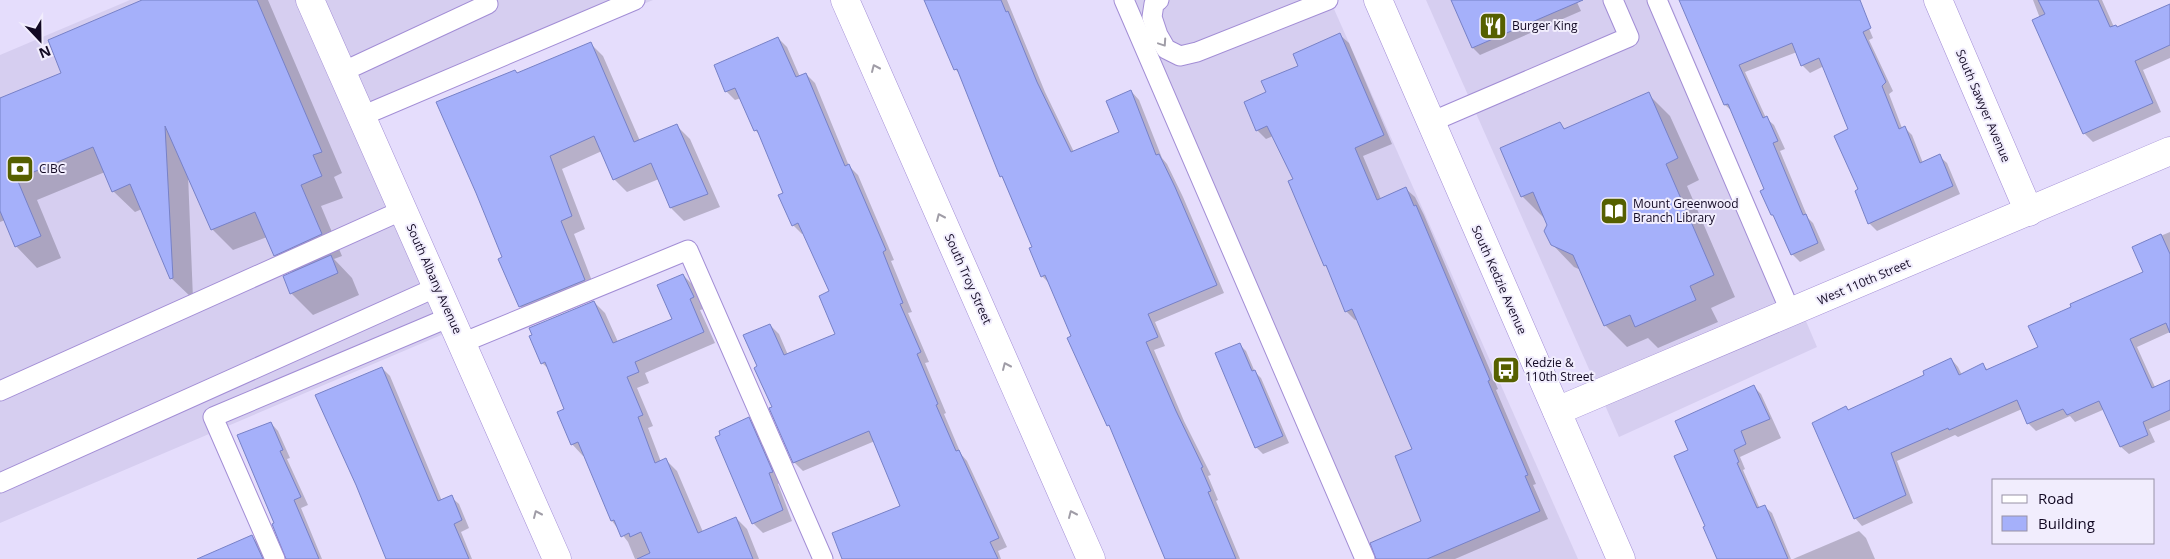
<svg xmlns="http://www.w3.org/2000/svg" width="2170" height="559" viewBox="0 0 2170 559" font-family="'Open Sans',sans-serif">
	<style>
		.built { fill: #d6cef0 }
		.shadow { fill: #0003 }
		.building { fill: #a5b0fa; stroke: #7781c7 }
		.lines { fill: none; stroke-linecap: round; stroke-linejoin: round }
		.service-casing { stroke: #a28dd5; stroke-width: 21 }
		.minor-casing { stroke: #a28dd5; stroke-width: 29 }
		.secondary-casing { stroke: #a28dd5; stroke-width: 29 }
		.service { stroke: #fff; stroke-width: 19 }
		.minor { stroke: #fff; stroke-width: 28 }
		.secondary { stroke: #fff; stroke-width: 28 }
		.oneway { stroke: #a09da7 }
		.labels { text-anchor: middle; stroke-width: 4; stroke-linejoin: round; paint-order: stroke }
		.poi-label { font-size: 12px; fill: #120923; stroke: #f1edfd; text-anchor: start }
		.street-label { font-size: 12px; fill: #120923; stroke: #f1edfd }
	</style>
	<rect width="100%" height="100%" fill="#e5ddfc"/>
	<g class="built">
		<path d="M130 0H653L359 122 453 330 0 523V55Z"/>
		<path d="M1118 0H1330L1578 559H1360Z"/>
		<path d="M1426 0H1669L1817 347 1619 437Z"/>
	</g>
	<g class="shadow">
		<path d="M145 0H268L342 173 334 177 343 198 321 206 342 256 334 259 352 278 359 295 313 315 291 293 293 273 275 255 267 237 233 250 212 229 188 174 193 299 171 278 142 209 135 212 113 191 105 172 37 200 61 258 37 268 16 246 5 220 0 222V99L63 73Z"/>
		<path d="M926 0H1007L1045 92 1074 152 1120 132 1131 91 1139 100 1162 158 1167 164 1183 197 1224 293 1155 322 1165 346 1154 350 1184 421 1211 475 1208 476 1218 500 1216 501 1240 559H1166L1112 429 1108 425 1073 336 1051 285 1042 276 1034 247 989 148 960 74 955 69Z"/>
		<path d="M1453 0H1576L1581 11 1480 55 1473 48Z"/>
		<path d="M1680 0H1857L1873 38 1869 40 1893 91 1889 94 1902 128 1904 127 1912 135 1923 163 1939 156 1947 163 1960 194 1877 231 1869 223 1859 190 1850 130 1824 66 1810 73 1802 65 1797 52 1745 72 1766 118 1774 125 1785 149 1780 151 1808 218 1813 223 1825 250 1800 262 1792 254 1733 112 1725 105Z"/>
		<path d="M2033 0H2102L2114 27 2118 28 2170 6V58L2143 70 2161 112 2093 142 2084 133Z"/>
		<path d="M1340 35 1349 43 1392 144 1363 156 1381 199 1406 189 1415 197 1424 215 1498 389 1496 390 1536 484 1533 485 1548 519 1455 559H1376L1423 522 1414 450 1358 319 1355 320 1346 311 1329 270 1325 265 1295 180 1273 136 1266 139 1257 130 1268 93Z"/>
		<path d="M778 38 787 47 800 77 806 74 815 83 849 166 858 175 894 260 891 261 912 312 908 313 929 362 925 363 946 413 944 414 961 454 967 461 1007 547 998 551 1001 559H843L902 506 875 441 803 471 794 462 759 367 770 325 779 334 788 355 837 334 831 292 804 233 802 234 793 225 784 193 760 135 755 130 741 98 735 100 726 91Z"/>
		<path d="M590 43 603 56 640 141 677 126 690 139 720 207 684 221 671 208 659 179 627 192 614 179 602 151 562 169 585 229 574 234 597 294 534 320 520 306 500 260 504 258 518 74Z"/>
		<path d="M1648 94 1670 116 1699 180 1687 186 1735 297 1711 308 1718 322 1658 348 1648 338 1627 347 1605 325 1581 270 1574 267 1552 244 1549 225 1545 217 1544 218 1522 196 1560 124 1566 130Z"/>
		<path d="M2170 232V332L2137 347 2155 387 2170 381V420L2149 429 2155 442 2129 454 2121 447 2105 409 2075 422 2070 416 2036 431 2028 423 2022 409 1958 437 1955 435 1897 461 1913 503 1862 526 1855 518 1846 408 1849 411 1926 375 1951 359 1958 367 1962 375 1983 365 1988 370 2040 348 2145 273 2134 247Z"/>
		<path d="M683 275 694 286 704 309 700 310 715 343 645 373 649 383 637 388 653 426 648 428 661 462 666 460 677 471 703 532 736 518 747 529 759 559H635L628 542 612 521 585 455 583 456 572 444 566 410 550 370 542 363 594 302 605 313 618 342 673 320Z"/>
		<path d="M1239 344 1246 351 1255 372 1261 378 1289 443 1263 454 1256 447Z"/>
		<path d="M382 368 390 376 442 501 451 497 459 504 469 528 461 532 472 559H387Z"/>
		<path d="M1754 387 1761 394 1781 438 1740 457 1745 469 1743 470 1760 509 1765 507 1772 513 1791 559H1718L1707 526 1689 451Z"/>
		<path d="M749 419 759 429 782 482 778 484 792 521 763 533 753 523Z"/>
		<path d="M271 423 278 431 290 458 287 459 308 505 301 508 322 559H286L287 554 239 436Z"/>
		<path d="M1859 531 1866 538 1875 559H1793Z"/>
		<path d="M252 537 260 545 267 559H206Z"/>
	</g>
	<g class="building">
		<path d="M142 0H257L322 152 313 155 322 176 301 185 322 234 274 256 255 212 211 230 165 126 173 278 170 279 130 184 112 192 93 147 17 179 41 236 15 247 0 211V98L61 73 48 40Z"/>
		<path d="M924 0H1001L1006 12 1008 11 1037 82 1071 152 1119 132 1106 101 1131 90 1156 155 1159 154 1175 187 1217 285 1148 314 1158 337 1146 342 1176 411 1203 467 1201 468 1211 491 1208 492 1236 559H1165L1109 425 1107 426 1067 338 1071 336 1045 275 1041 277 1029 248 1032 247 1002 176 1000 177 957 69 954 70Z"/>
		<path d="M1451 0H1583L1472 48Z"/>
		<path d="M1679 0H1860L1871 28 1863 32 1886 82 1882 86 1899 129 1905 126 1920 163 1940 154 1953 186 1868 224 1855 191 1858 189 1834 136 1848 129 1819 58 1801 66 1792 43 1739 65 1763 118 1767 116 1778 141 1773 143 1803 215 1806 214 1818 243 1791 255 1773 215H1771L1760 191 1764 189 1728 104 1724 105Z"/>
		<path d="M2038 0H2098L2110 27 2116 25 2117 27 2170 4V45L2135 61 2153 103 2083 134 2032 20 2045 14Z"/>
		<path d="M1340 33 1384 135 1355 148 1377 200 1406 187 1414 206 1416 205 1490 380 1488 381 1528 475 1525 476 1540 511 1427 559H1376L1370 543 1421 521 1395 456 1412 449 1352 309 1345 312 1326 265 1324 266 1288 181 1293 179 1267 126 1256 131 1244 102 1266 92 1261 81 1298 66 1293 54Z"/>
		<path d="M778 37 796 77 806 73 845 166 849 164 886 250 883 252 903 303 900 304 921 352 917 354 938 404 936 405 956 451 959 450 999 538 990 542 998 559H842L832 533 900 506 869 431 793 463 769 408 772 407 754 368 757 366 743 335 770 324 784 355 835 334 819 296 829 291 798 223 792 226 778 195 783 193 757 130 754 131 735 88 725 92 714 65Z"/>
		<path d="M591 42 634 142 677 124 708 194 670 208 651 163 613 180 594 136 550 156 572 216 561 221 585 280 519 307 498 259 502 257 476 193 436 102 515 70 517 73Z"/>
		<path d="M1649 92 1678 158 1666 164 1714 275 1690 286 1696 300 1635 327 1630 315 1604 326 1573 255 1551 245 1544 231 1547 225 1533 192 1521 197 1500 148 1560 122 1564 129Z"/>
		<path d="M2161 234 2170 254V333L2166 323 2130 339 2152 388 2170 380V410L2143 422 2148 435 2120 447 2099 401 2067 415 2063 409 2027 424 2017 400 1949 430 1948 428 1891 453 1906 495 1854 519 1812 423 1846 406 1848 410 1924 375 1923 371 1951 358 1959 375 1983 363 1986 370 2038 347 2028 326 2071 307 2070 304 2143 272 2132 247Z"/>
		<path d="M331 255 338 273 290 294 283 276Z"/>
		<path d="M683 274 694 297 690 299 704 332 635 362 639 372 627 377 643 415 638 417 655 463 666 458 698 533 736 517 753 559H637L650 553 641 532 630 537 629 533 621 537 614 520 611 521 578 442 571 445 557 412 564 409 545 362 541 364 529 336 532 335 529 328 594 301 613 343 672 319 657 285Z"/>
		<path d="M1240 343 1252 371 1255 370 1283 436 1255 448 1215 353Z"/>
		<path d="M382 367 438 501 452 495 462 520 454 524 469 559H386L356 485 315 395Z"/>
		<path d="M1754 385 1770 419 1741 431 1746 444 1734 450 1739 462 1737 463 1757 508 1765 505 1788 559H1717L1703 527 1705 526 1674 456 1688 450 1675 421Z"/>
		<path d="M749 417 773 472 769 473 783 510 752 524 715 437 720 435 719 431Z"/>
		<path d="M271 422 283 450 280 451 301 497 294 500 319 559H286L272 524 274 523 237 435Z"/>
		<path d="M252 535 263 559H197Z"/>
	</g>
	<g class="lines">
		<g class="service-casing">
			<g id="service">
				<path d="M1124 0 1365 559"/>
				<path d="M1159 0 1154 4 1152 17 1158 35 1166 49 1180 56 1197 52 1328 0"/>
				<path d="M1657 0 1791 313"/>
				<path d="M342 72 488 4 486 0"/>
				<path d="M362 116 635 0"/>
				<path d="M1431 122 1629 37 1613 0"/>
				<path d="M462 343 688 250 823 559"/>
				<path d="M0 391 403 210"/>
				<path d="M0 483 437 287"/>
				<path d="M275 559 213 417 450 317"/>
			</g>
		</g>
		<g class="minor-casing">
			<g id="minor">
				<path d="M310 0 557 559"/>
				<path d="M845 0 1091 559"/>
				<path d="M1938 0 2029 212"/>
				<path d="M1557 411 2170 151"/>
			</g>
		</g>
		<g class="secondary-casing">
			<path id="secondary" d="M1378 0 1621 559"/>
		</g>
		<use href="#service" class="service"/>
		<use href="#minor" class="minor"/>
		<use href="#secondary" class="secondary"/>
	</g>
	<defs><path id="oneway-chevron" d="M-2-3.5L2.5 0L-2 3.5" fill="none" stroke-width="1.6" stroke-linecap="round" stroke-linejoin="round" transform="scale(1.25)"/></defs>
	<g class="oneway">
		<use href="#oneway-chevron" transform="translate(1163 43) rotate(56)"/>
		<use href="#oneway-chevron" transform="translate(875 68) rotate(-114)"/>
		<use href="#oneway-chevron" transform="translate(940 217) rotate(-114)"/>
		<use href="#oneway-chevron" transform="translate(1006 366) rotate(-114)"/>
		<use href="#oneway-chevron" transform="translate(537 514) rotate(-114)"/>
		<use href="#oneway-chevron" transform="translate(1072 514) rotate(-114)"/>
	</g>
	<defs>
		<g id="restaurant-square" transform="scale(1.4375)"><rect x="-9" y="-9" width="18" height="18" rx="4" fill="#566000" stroke="#f1edfd"/><path d="M-5-6h1v4h1v-4h1v4h1v-4h1v5L-1.5 .5V6h-2V.5L-5-1ZM5-6V6H3V1.5H1.5Q1.5-4 5-6Z" fill="#fff"/></g>
		<g id="bank-square" transform="scale(1.4375)"><rect x="-9" y="-9" width="18" height="18" rx="4" fill="#566000" stroke="#f1edfd"/><path d="M-6-4H6V4H-6ZM0-2.3a2.3 2.3 0 1 0 0 4.6a2.3 2.3 0 1 0 0-4.6Z" fill="#fff"/></g>
		<g id="library-square" transform="scale(1.4375)"><rect x="-9" y="-9" width="18" height="18" rx="4" fill="#566000" stroke="#f1edfd"/><path d="M-6-4Q-3-5.5-.7-3.5V5Q-3 3-6 4ZM6-4Q3-5.5 .7-3.5V5Q3 3 6 4Z" fill="#fff"/></g>
		<g id="bus-square" transform="scale(1.4375)"><rect x="-9" y="-9" width="18" height="18" rx="4" fill="#566000" stroke="#f1edfd"/><path d="M-5-6H5V4H4V6H2V4H-2V6H-4V4H-5ZM-3.5-4V0h7V-4ZM-3.5 1.2v1.5H-2V1.2ZM2 1.2v1.5H3.5V1.2Z" fill="#fff"/></g>
	</defs>
	<g fill-rule="evenodd">
		<use href="#restaurant-square" x="1493" y="26"/>
		<use href="#bank-square" x="20" y="169"/>
		<use href="#library-square" x="1614" y="211"/>
		<use href="#bus-square" x="1506" y="370"/>
	</g>
	<g class="labels">
		<g class="poi-label">
			<text x="1512" y="30">Burger King</text>
			<text x="39" y="173">CIBC</text>
			<text x="1633" y="208">Mount Greenwood<tspan x="1633" dy="14">Branch Library</tspan></text>
			<text x="1525" y="367">Kedzie &amp;<tspan x="1525" dy="14">110th Street</tspan></text>
		</g>
		<g class="street-label">
			<text transform="translate(1983 106) rotate(67)" y="4">South Sawyer Avenue</text>
			<text transform="translate(434 279) rotate(66)" y="4">South Albany Avenue</text>
			<text transform="translate(968 279) rotate(66)" y="4">South Troy Street</text>
			<text transform="translate(1499 280) rotate(66)" y="4">South Kedzie Avenue</text>
			<text transform="translate(1864 282) rotate(-23)" y="4">West 110th Street</text>
		</g>
	</g>
	<rect x="1992" y="479" width="162" height="65" fill="#f1edfd" stroke="#9892a6"/>
	<rect x="2002" y="495" width="25" height="8" fill="#ffffff" stroke="#9892a6"/>
	<text x="2038" y="504" font-size="15" fill="#120923">Road</text>
	<rect x="2002" y="516" width="25" height="15" fill="#a5b0fa" stroke="#9892a6"/>
	<text x="2038" y="529" font-size="15" fill="#120923">Building</text>
	<g transform="translate(40 40) rotate(158)" stroke="#f1edfd" stroke-width="4" paint-order="stroke">
	<path d="M0-4L9 19L0 12L-9 19Z" fill="#120923"/>
	<text y="-8" font-size="14" font-weight="bold" text-anchor="middle" fill="#120923">N</text>
	</g>
</svg>
